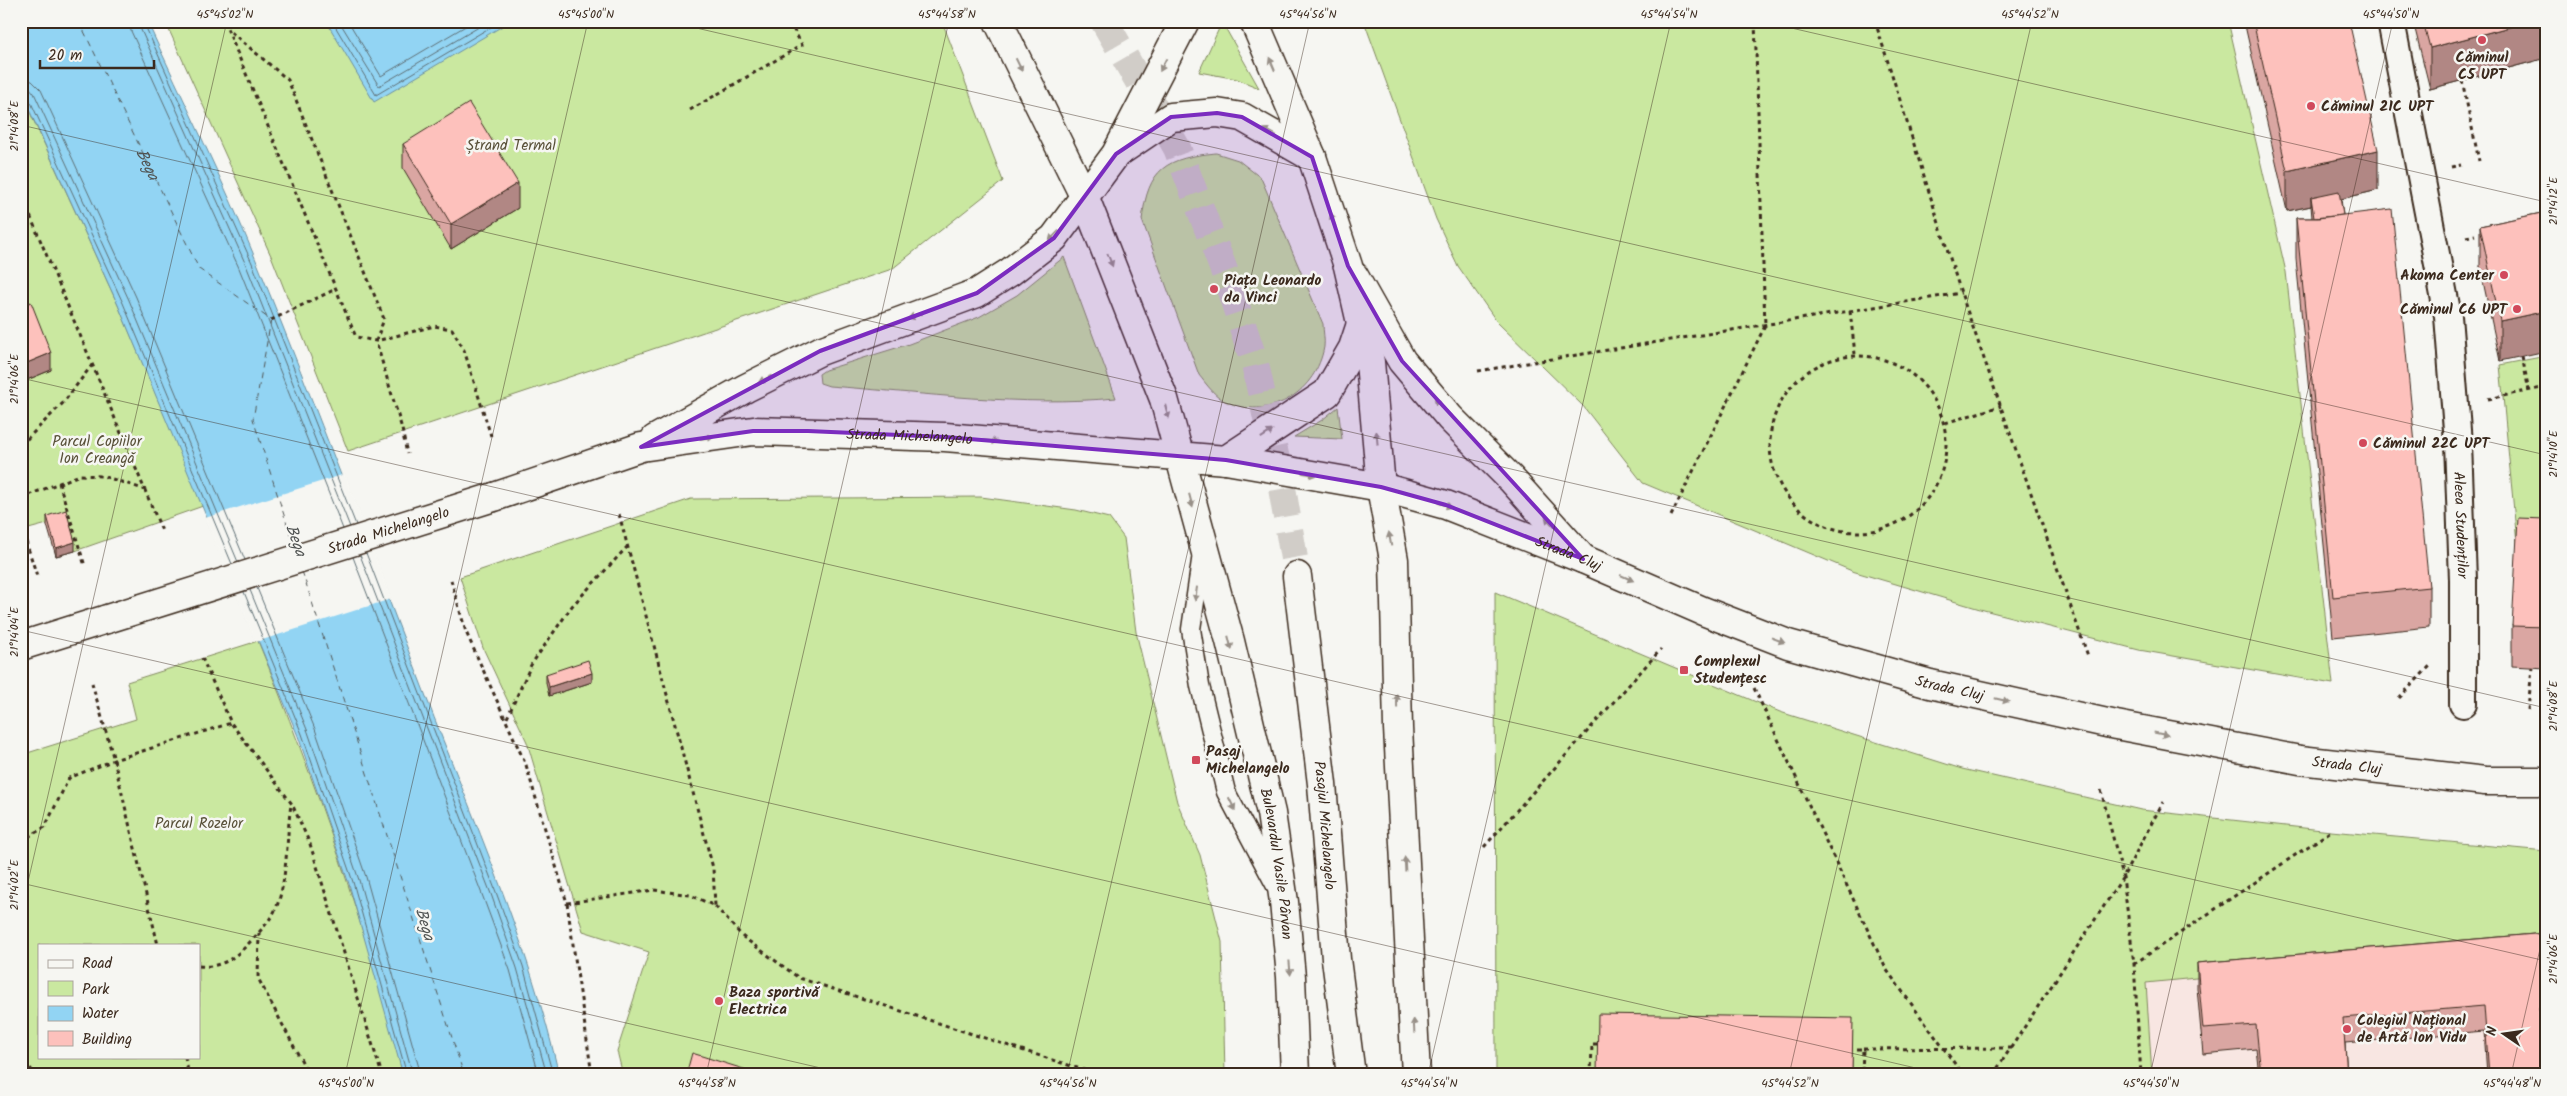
<svg xmlns="http://www.w3.org/2000/svg" width="2567" height="1096" viewBox="0 0 2567 1096" font-family="Kalam,sans-serif">
	<style>
		.built { fill: #f8e6e2 }
		.green { fill: #cae8a0; stroke: #82895f; fill-rule: evenodd }
		.water { fill: #92d4f3; stroke: #6f909e }
		.pier { fill: #f6f6f2 }
		.lines { fill: none; stroke-linecap: round; stroke-linejoin: round }
		.shore { stroke: #5e6e73; stroke-width: 1 }
		.ferry { stroke: #515453; stroke-width: 1; stroke-dasharray: 6 5; stroke-linecap: butt }
		.secondary-tunnel { stroke: #d1cdc8; stroke-width: 28; stroke-dasharray: 28 14; stroke-linecap: butt }
		.service-casing { stroke: #3b2a1e; stroke-width: 21 }
		.pedestrian-casing { stroke: #3b2a1e; stroke-width: 30 }
		.minor-casing { stroke: #3b2a1e; stroke-width: 31 }
		.secondary-casing { stroke: #3b2a1e; stroke-width: 31 }
		.path { stroke: #3b2a1e; stroke-width: 3; stroke-dasharray: 4 4; stroke-linecap: butt }
		.service { stroke: #f6f6f2; stroke-width: 18 }
		.pedestrian { stroke: #f6f6f2; stroke-width: 26 }
		.minor { stroke: #f6f6f2; stroke-width: 28 }
		.secondary { stroke: #f6f6f2; stroke-width: 28 }
		.secondary-bridge-casing { stroke: #3b2a1e; stroke-width: 31; stroke-linecap: butt }
		.secondary-bridge { stroke: #f6f6f2; stroke-width: 28 }
		.wall { fill: #daa6a2; stroke: #3b2a1e }
		.shaded-wall { fill: #b18784; stroke: #3b2a1e }
		.building { fill: #fdc1bc; stroke: #3b2a1e }
		.oneway { fill: #989088 }
		.marked { fill: #7b2cbf; fill-opacity: 0.2; stroke: #7b2cbf; stroke-width: 4; stroke-linejoin: round }
		.ticks { fill: none; stroke: #3b2a1e; stroke-width: 1; stroke-opacity: 0.45 }
		.poi-dot { fill: #d1495b; stroke: #f6f6f2; stroke-width: 2 }
		.labels { text-anchor: middle; stroke-width: 5; stroke-linejoin: round; paint-order: stroke }
		.poi-label { font-size: 15px; font-weight: bold; fill: #3b2a1e; stroke: #f6f6f2; text-anchor: start }
		.park-label { font-size: 15px; fill: #585038; stroke: #f6f6f2 }
		.street-label { font-size: 15px; fill: #3b2a1e; stroke: #f6f6f2 }
		.water-label { font-size: 16px; font-style: italic; fill: #515453; stroke: #f6f6f2 }
		.neatline { fill: none; stroke: #3b2a1e; stroke-width: 2 }
		.ticks-label { font-size: 12px; text-anchor: middle; fill: #3b2a1e }
	</style>
	<rect width="100%" height="100%" fill="#f6f6f2"/>
	<filter id="ink" filterUnits="userSpaceOnUse"><feTurbulence type="fractalNoise" baseFrequency=".02" numOctaves="2"/><feDisplacementMap in="SourceGraphic" scale="10" xChannelSelector="R" yChannelSelector="G"/><feConvolveMatrix kernelMatrix="1 2 1 2 8 2 1 2 1" color-interpolation-filters="sRGB"/></filter>
	<g filter="url(#ink)">
		<path class="built" d="M2546 943V1075H2152L2146 983Z"/>
		<g class="green">
			<path d="M165 21H942L1003 181 892 269 348 451 272 258Z"/>
			<path d="M1364 21H2228L2286 272 2333 684 2139 650 1980 609 1852 571 1643 483 1583 406 1497 322 1458 266 1436 219Z"/>
			<path d="M1222 22 1259 88 1237 79 1199 72Z"/>
			<path d="M21 93 118 305 203 506 75 551 66 519 21 531Z"/>
			<path d="M1216 153 1238 160 1261 178 1323 324C1323 331 1325 340 1324 347 1316 391 1273 420 1229 403 1216 398 1207 385 1199 375L1142 220C1148 168 1166 158 1216 153Z"/>
			<path d="M1064 257 1116 398C1021 407 924 393 829 386L820 383 819 374 825 370 909 344 979 317 1017 295Z"/>
			<path d="M2546 356V555L2518 553 2500 365Z"/>
			<path d="M1338 407 1342 439 1294 437 1322 420Z"/>
			<path d="M981 497 1076 510 1109 518 1124 538 1136 632 1177 802 1200 855 1222 942 1225 1075H623L617 1051 649 952 583 931 527 742 483 648 460 577 691 499Z"/>
			<path d="M1495 592 1780 712 1962 769 2141 810 2331 831 2546 851V943L2146 983 2152 1075H1852V1058L1597 1075H1496Z"/>
			<path d="M258 641C316 782 366 927 403 1075H21V755L136 719 127 682ZM39 945H199V1057H39Z"/>
		</g>
		<g class="water">
			<path d="M21 21H147C184 102 224 182 258 265 316 407 370 551 425 694 473 819 529 943 559 1075H403L349 884 298 736 118 305 21 92Z"/>
			<path d="M326 21H511L374 102Z"/>
		</g>
		<path class="pier" d="M345 474 391 599 256 642 205 518Z"/>
		<g class="lines">
			<g class="shore">
				<path d="M129 21 131 31 239 268 343 529"/>
				<path d="M137 21 246 265 350 527"/>
				<path d="M143 21 252 263 356 525"/>
				<path d="M332 21 376 95 501 21"/>
				<path d="M339 21 379 86 489 21"/>
				<path d="M348 21 381 76 474 21"/>
				<path d="M21 78 32 81 41 90 136 297 245 560"/>
				<path d="M21 86 29 87 34 93 129 300 238 562"/>
				<path d="M21 92 28 96 123 303 232 564"/>
				<path d="M366 553 496 892 523 966 553 1075"/>
				<path d="M360 555 491 894 517 968 547 1075"/>
				<path d="M353 557 483 897 510 970 539 1075"/>
				<path d="M257 588 315 729 366 877 421 1075"/>
				<path d="M250 590 308 732 359 880 413 1075"/>
				<path d="M244 592 302 734 353 882 407 1075"/>
			</g>
			<g class="ferry">
				<path id="s1" d="M79 21 199 269 271 320 253 419 294 546"/>
				<path d="M302 571 464 1075"/>
			</g>
			<path class="secondary-tunnel" d="M1104 21 1177 148 1225 273 1255 364 1281 482 1297 576"/>
			<g class="service-casing">
				<path id="service" d="M1202 554 1191 629 1200 686 1226 792 1277 888"/>
			</g>
			<g class="pedestrian-casing">
				<g id="pedestrian">
					<path id="s2" d="M2391 21 2448 316 2458 443 2463 580V704"/>
				</g>
			</g>
			<g class="minor-casing">
				<path id="minor" d="M1354 276 1402 361 1450 418 1511 479 1583 559"/>
			</g>
			<g class="secondary-casing">
				<g id="secondary">
					<path id="s3" d="M998 21 1085 198 1164 399 1230 641 1271 813 1284 902 1291 977 1295 1075"/>
					<path d="M1254 21 1312 157 1348 266 1370 362 1381 487 1394 560 1398 728 1416 1075"/>
					<path d="M1119 152 1171 117 1217 113 1242 117 1312 157"/>
					<path d="M655 439 746 388 820 351 977 293 1010 272 1054 238 1116 154 1185 21"/>
					<path d="M1226 460 1327 393 1353 348 1362 321"/>
					<path id="s4" d="M494 497 641 447 753 431 945 437 1226 460 1381 487 1446 505 1583 559 1703 611 1788 644 1930 684 2116 725 2300 760 2485 781H2546"/>
					<path id="s5" d="M1297 576 1322 784 1336 959 1351 1075"/>
					<path d="M21 646 107 619"/>
				</g>
			</g>
			<g class="path">
				<path d="M224 21 356 337 376 341 434 326 452 329 464 350 491 436"/>
				<path d="M1875 21 1961 293 2088 656"/>
				<path d="M231 32 288 80 384 319 376 341 402 429 407 454"/>
				<path d="M2462 80 2479 161"/>
				<path d="M690 110 802 45 789 21"/>
				<path d="M2451 167 2461 165"/>
				<path d="M21 194 162 531"/>
				<path d="M2466 237 2475 235"/>
				<path d="M1850 311 1855 354"/>
				<path d="M271 320 336 289"/>
				<circle cx="1858" cy="444" r="88"/>
				<path d="M2522 356 2529 391"/>
				<path d="M1478 371 1961 293"/>
				<path d="M2488 399 2546 387"/>
				<path d="M1945 423 2001 406"/>
				<path d="M21 445 63 403 92 365"/>
				<path d="M59 483 85 566"/>
				<path d="M21 498 80 475 103 476 146 490"/>
				<path d="M619 514 713 868 715 906"/>
				<path d="M1671 516 1765 326 1755 21"/>
				<path d="M21 526 38 579"/>
				<path d="M451 580 466 632 526 765 567 903 592 1075"/>
				<path d="M202 658 231 723 292 804 310 844 382 1075"/>
				<path d="M92 683 114 760 158 945"/>
				<path d="M1754 688 1886 969 1963 1075"/>
				<path d="M2399 698 2430 666"/>
				<path d="M2528 710 2532 667"/>
				<path d="M507 718 531 665 572 606 627 547"/>
				<path d="M2101 790 2123 877 2134 964 2141 1075"/>
				<path d="M21 841 45 827 69 778 114 760 231 723"/>
				<path d="M1484 847 1661 649"/>
				<path d="M567 903 654 890 690 895 715 906 743 937 799 978 1099 1075"/>
				<path d="M259 933 258 978 309 1075"/>
				<path d="M2134 964 2331 831"/>
				<path d="M199 966C220 968 234 959 248 944 257 935 266 925 273 914 288 889 286 836 291 805"/>
				<path d="M1849 1049H1863L1862 1075"/>
				<path d="M1863 1049 2011 1048"/>
				<path d="M21 1055 35 1075"/>
				<path d="M185 1057 189 1075"/>
				<path d="M1591 1075 1592 1044H1600"/>
				<path d="M1993 1075 2123 877 2163 802"/>
			</g>
			<use href="#service" class="service"/>
			<use href="#pedestrian" class="pedestrian"/>
			<use href="#minor" class="minor"/>
			<use href="#secondary" class="secondary"/>
			<g class="secondary-bridge-casing">
				<g id="secondary-bridge">
					<path id="s6" d="M107 619 494 497"/>
				</g>
			</g>
			<use href="#secondary-bridge" class="secondary-bridge"/>
		</g>
		<g class="wall">
			<path d="M2244 21H2349L2378 190 2341 199 2343 215 2429 587V627L2333 637 2296 259V218H2312L2311 206 2287 211Z"/>
			<path d="M2413 21H2546V58L2430 89Z"/>
			<path d="M403 144 518 208 451 249 403 168Z"/>
			<path d="M2546 212 2500 361 2480 267V226Z"/>
			<path d="M21 306 51 370 22 382 21 380Z"/>
			<path d="M47 516 75 551 56 556 47 525Z"/>
			<path d="M2546 519V668L2512 666V626Z"/>
			<path d="M546 674 592 682 549 696 546 683Z"/>
			<path d="M2546 933V1032L2541 1033 2545 1075H2487L2484 1031 2345 1043 2347 1075H2259L2256 1049 2203 1054 2197 988V963Z"/>
		</g>
		<g class="shaded-wall">
			<path d="M2532 21H2546V58L2430 89V48Z"/>
			<path d="M2378 150V190L2312 206 2311 197V206L2287 211V171Z"/>
			<path d="M518 183V208L451 249V224Z"/>
			<path d="M2546 311V351L2500 361V321Z"/>
			<path d="M51 353V370L22 382V365Z"/>
			<path d="M75 542V551L56 556V548Z"/>
			<path d="M592 673V682L549 696V687Z"/>
		</g>
		<g class="building">
			<path d="M2253 21H2349L2378 150 2287 171Z"/>
			<path d="M2423 21H2532L2430 48Z"/>
			<path d="M469 103 518 183 451 224 403 144Z"/>
			<path d="M2339 191 2343 215 2314 218 2311 197Z"/>
			<path d="M2392 209 2429 587 2333 597 2296 218H2318Z"/>
			<path d="M2546 212V311L2500 321 2480 226Z"/>
			<path d="M31 302 51 353 22 365 21 306Z"/>
			<path d="M66 510 75 542 56 548 47 516Z"/>
			<path d="M2518 518 2546 519V627L2512 626Z"/>
			<path d="M588 660 592 673 549 687 546 674Z"/>
			<path d="M2546 933V1008H2539L2545 1075H2489L2484 1006 2343 1018 2347 1075H2261L2256 1025 2203 1029 2197 963Z"/>
			<path d="M1598 1014 1853 1018 1852 1075H1597Z"/>
			<path d="M692 1053 763 1075H686Z"/>
		</g>
		<defs><path id="oneway-solid" d="M-6-.8H1V-3.2L6.5 0L1 3.2V.8H-6Z" transform="scale(1.25)"/></defs>
		<g class="oneway">
			<use href="#oneway-solid" transform="translate(1272 64) rotate(-113)"/>
			<use href="#oneway-solid" transform="translate(1019 65) rotate(64)"/>
			<use href="#oneway-solid" transform="translate(1163 65) rotate(117)"/>
			<use href="#oneway-solid" transform="translate(1270 132) rotate(-152)"/>
			<use href="#oneway-solid" transform="translate(1333 220) rotate(-108)"/>
			<use href="#oneway-solid" transform="translate(1054 236) rotate(134)"/>
			<use href="#oneway-solid" transform="translate(1110 260) rotate(69)"/>
			<use href="#oneway-solid" transform="translate(915 316) rotate(161)"/>
			<use href="#oneway-solid" transform="translate(765 379) rotate(153)"/>
			<use href="#oneway-solid" transform="translate(1439 404) rotate(-131)"/>
			<use href="#oneway-solid" transform="translate(1167 412) rotate(75)"/>
			<use href="#oneway-solid" transform="translate(1267 434) rotate(-34)"/>
			<use href="#oneway-solid" transform="translate(707 438) rotate(-8)"/>
			<use href="#oneway-solid" transform="translate(1377 438) rotate(-95)"/>
			<use href="#oneway-solid" transform="translate(991 441) rotate(4)"/>
			<use href="#oneway-solid" transform="translate(1309 474) rotate(10)"/>
			<use href="#oneway-solid" transform="translate(1191 501) rotate(75)"/>
			<use href="#oneway-solid" transform="translate(1445 505) rotate(18)"/>
			<use href="#oneway-solid" transform="translate(1550 522) rotate(-132)"/>
			<use href="#oneway-solid" transform="translate(1390 539) rotate(-100)"/>
			<use href="#oneway-solid" transform="translate(1627 578) rotate(24)"/>
			<use href="#oneway-solid" transform="translate(1196 594) rotate(98)"/>
			<use href="#oneway-solid" transform="translate(1778 640) rotate(21)"/>
			<use href="#oneway-solid" transform="translate(1230 643) rotate(76)"/>
			<use href="#oneway-solid" transform="translate(2002 700) rotate(13)"/>
			<use href="#oneway-solid" transform="translate(1397 701) rotate(-91)"/>
			<use href="#oneway-solid" transform="translate(2161 734) rotate(11)"/>
			<use href="#oneway-solid" transform="translate(1232 804) rotate(64)"/>
			<use href="#oneway-solid" transform="translate(1405 864) rotate(-93)"/>
			<use href="#oneway-solid" transform="translate(1290 968) rotate(85)"/>
			<use href="#oneway-solid" transform="translate(1414 1026) rotate(-93)"/>
		</g>
	</g>
	<path class="marked" d="M1217 113 1242 117 1312 157 1348 266 1402 361 1583 559 1446 505 1381 487 1226 460 945 437 808 431H753L641 447 820 351 977 293 1054 238 1116 154 1171 117Z"/>
	<path class="ticks" d="M666 21 2546 455M1761 21 2546 202M21 125 2546 708M21 378 2546 961M21 630 1946 1075M21 883 851 1075M21 912 227 21M345 1075 588 21M706 1075 949 21M1067 1075 1310 21M1428 1075 1671 21M1789 1075 2032 21M2150 1075 2393 21M2511 1075 2546 923"/>
	<g class="poi-dot">
		<circle cx="2482" cy="40" r="5"/>
		<circle cx="2311" cy="106" r="5"/>
		<circle cx="2504" cy="275" r="5"/>
		<circle cx="1214" cy="289" r="5"/>
		<circle cx="2517" cy="309" r="5"/>
		<circle cx="2363" cy="443" r="5"/>
		<rect x="1679" y="665" width="10" height="10" rx="2.5"/>
		<rect x="1191" y="755" width="10" height="10" rx="2.5"/>
		<circle cx="719" cy="1001" r="5"/>
		<circle cx="2347" cy="1029" r="5"/>
	</g>
	<g class="labels">
		<g class="poi-label">
			<text x="2482" y="62" text-anchor="middle">Căminul<tspan x="2482" dy="17">C5 UPT</tspan></text>
			<text x="2321" y="111">Căminul 21C UPT</text>
			<text x="2494" y="280" text-anchor="end">Akoma Center</text>
			<text x="1224" y="285">Piața Leonardo<tspan x="1224" dy="17">da Vinci</tspan></text>
			<text x="2507" y="314" text-anchor="end">Căminul C6 UPT</text>
			<text x="2373" y="448">Căminul 22C UPT</text>
			<text x="1694" y="666">Complexul<tspan x="1694" dy="17">Studențesc</tspan></text>
			<text x="1206" y="756">Pasaj<tspan x="1206" dy="17">Michelangelo</tspan></text>
			<text x="729" y="997">Baza sportivă<tspan x="729" dy="17">Electrica</tspan></text>
			<text x="2357" y="1025">Colegiul Național<tspan x="2357" dy="17">de Artă Ion Vidu</tspan></text>
		</g>
		<g class="park-label">
			<text x="511" y="150">Ștrand Termal</text>
			<text x="97" y="446">Parcul Copiilor<tspan x="97" dy="17">Ion Creangă</tspan></text>
			<text x="199" y="828">Parcul Rozelor</text>
		</g>
		<g class="street-label">
			<text dy="5" stroke="none"><textPath href="#s4" startOffset="425">Strada Michelangelo</textPath></text>
			<text dy="5" stroke="none"><textPath href="#s2" startOffset="510">Aleea Studenților</textPath></text>
			<text dy="5" stroke="none"><textPath href="#s6" startOffset="295">Strada Michelangelo</textPath></text>
			<text dy="5" stroke="none"><textPath href="#s4" startOffset="1099">Strada Cluj</textPath></text>
			<text dy="5" stroke="none"><textPath href="#s4" startOffset="1504">Strada Cluj</textPath></text>
			<text dy="5" stroke="none"><textPath href="#s4" startOffset="1909">Strada Cluj</textPath></text>
			<text dy="5" stroke="none"><textPath href="#s5" startOffset="251">Pasajul Michelangelo</textPath></text>
			<text dy="5" stroke="none"><textPath href="#s3" startOffset="892">Bulevardul Vasile Pârvan</textPath></text>
		</g>
		<g class="water-label">
			<text dy="6" stroke="none"><textPath href="#s1" startOffset="159">Bega</textPath></text>
			<text transform="translate(297 540) rotate(70)" y="6">Bega</text>
			<text transform="translate(426 924) rotate(74)" y="6">Bega</text>
		</g>
	</g>
	<rect width="2567" height="1096" fill="none" stroke="#f6f6f2" stroke-width="55"/>
	<rect x="38" y="944" width="162" height="115" fill="#f6f6f2" stroke="#aba49d"/>
	<rect x="48" y="960" width="25" height="8" fill="#f6f6f2" stroke="#aba49d"/>
	<text x="82" y="968" font-size="15" fill="#3b2a1e">Road</text>
	<rect x="48" y="981" width="25" height="15" fill="#cae8a0" stroke="#aba49d"/>
	<text x="82" y="994" font-size="15" fill="#3b2a1e">Park</text>
	<rect x="48" y="1006" width="25" height="15" fill="#92d4f3" stroke="#aba49d"/>
	<text x="82" y="1018" font-size="15" fill="#3b2a1e">Water</text>
	<rect x="48" y="1031" width="25" height="15" fill="#fdc1bc" stroke="#aba49d"/>
	<text x="82" y="1044" font-size="15" fill="#3b2a1e">Building</text>
	<g transform="translate(2504 1034) rotate(283)" stroke="#f6f6f2" stroke-width="4" paint-order="stroke">
	<path d="M0-4L9 19L0 12L-9 19Z" fill="#3b2a1e"/>
	<text y="-8" font-size="14" font-weight="bold" text-anchor="middle" fill="#3b2a1e">N</text>
	</g>
	<path d="M40 60v8h114v-8" fill="none" stroke="#3b2a1e" stroke-width="2.5"/>
	<text x="48" y="60" font-size="15" fill="#3b2a1e" stroke="#f6f6f2" stroke-width="4" paint-order="stroke">20 m</text>
	<rect x="28" y="28" width="2512" height="1040" class="neatline"/>
	<g class="ticks-label">
		<text x="225" y="18">45°45'02"N</text>
		<text x="586" y="18">45°45'00"N</text>
		<text x="947" y="18">45°44'58"N</text>
		<text x="1308" y="18">45°44'56"N</text>
		<text x="1669" y="18">45°44'54"N</text>
		<text x="2030" y="18">45°44'52"N</text>
		<text x="2391" y="18">45°44'50"N</text>
		<text transform="translate(14 126) rotate(-90)" y="4">21°14'08"E</text>
		<text transform="translate(2553 201) rotate(-90)" y="4">21°14'12"E</text>
		<text transform="translate(14 379) rotate(-90)" y="4">21°14'06"E</text>
		<text transform="translate(2553 454) rotate(-90)" y="4">21°14'10"E</text>
		<text transform="translate(14 632) rotate(-90)" y="4">21°14'04"E</text>
		<text transform="translate(2553 706) rotate(-90)" y="4">21°14'08"E</text>
		<text transform="translate(14 885) rotate(-90)" y="4">21°14'02"E</text>
		<text transform="translate(2553 959) rotate(-90)" y="4">21°14'06"E</text>
		<text x="346" y="1087">45°45'00"N</text>
		<text x="707" y="1087">45°44'58"N</text>
		<text x="1068" y="1087">45°44'56"N</text>
		<text x="1429" y="1087">45°44'54"N</text>
		<text x="1790" y="1087">45°44'52"N</text>
		<text x="2151" y="1087">45°44'50"N</text>
		<text x="2512" y="1087">45°44'48"N</text>
	</g>
</svg>
